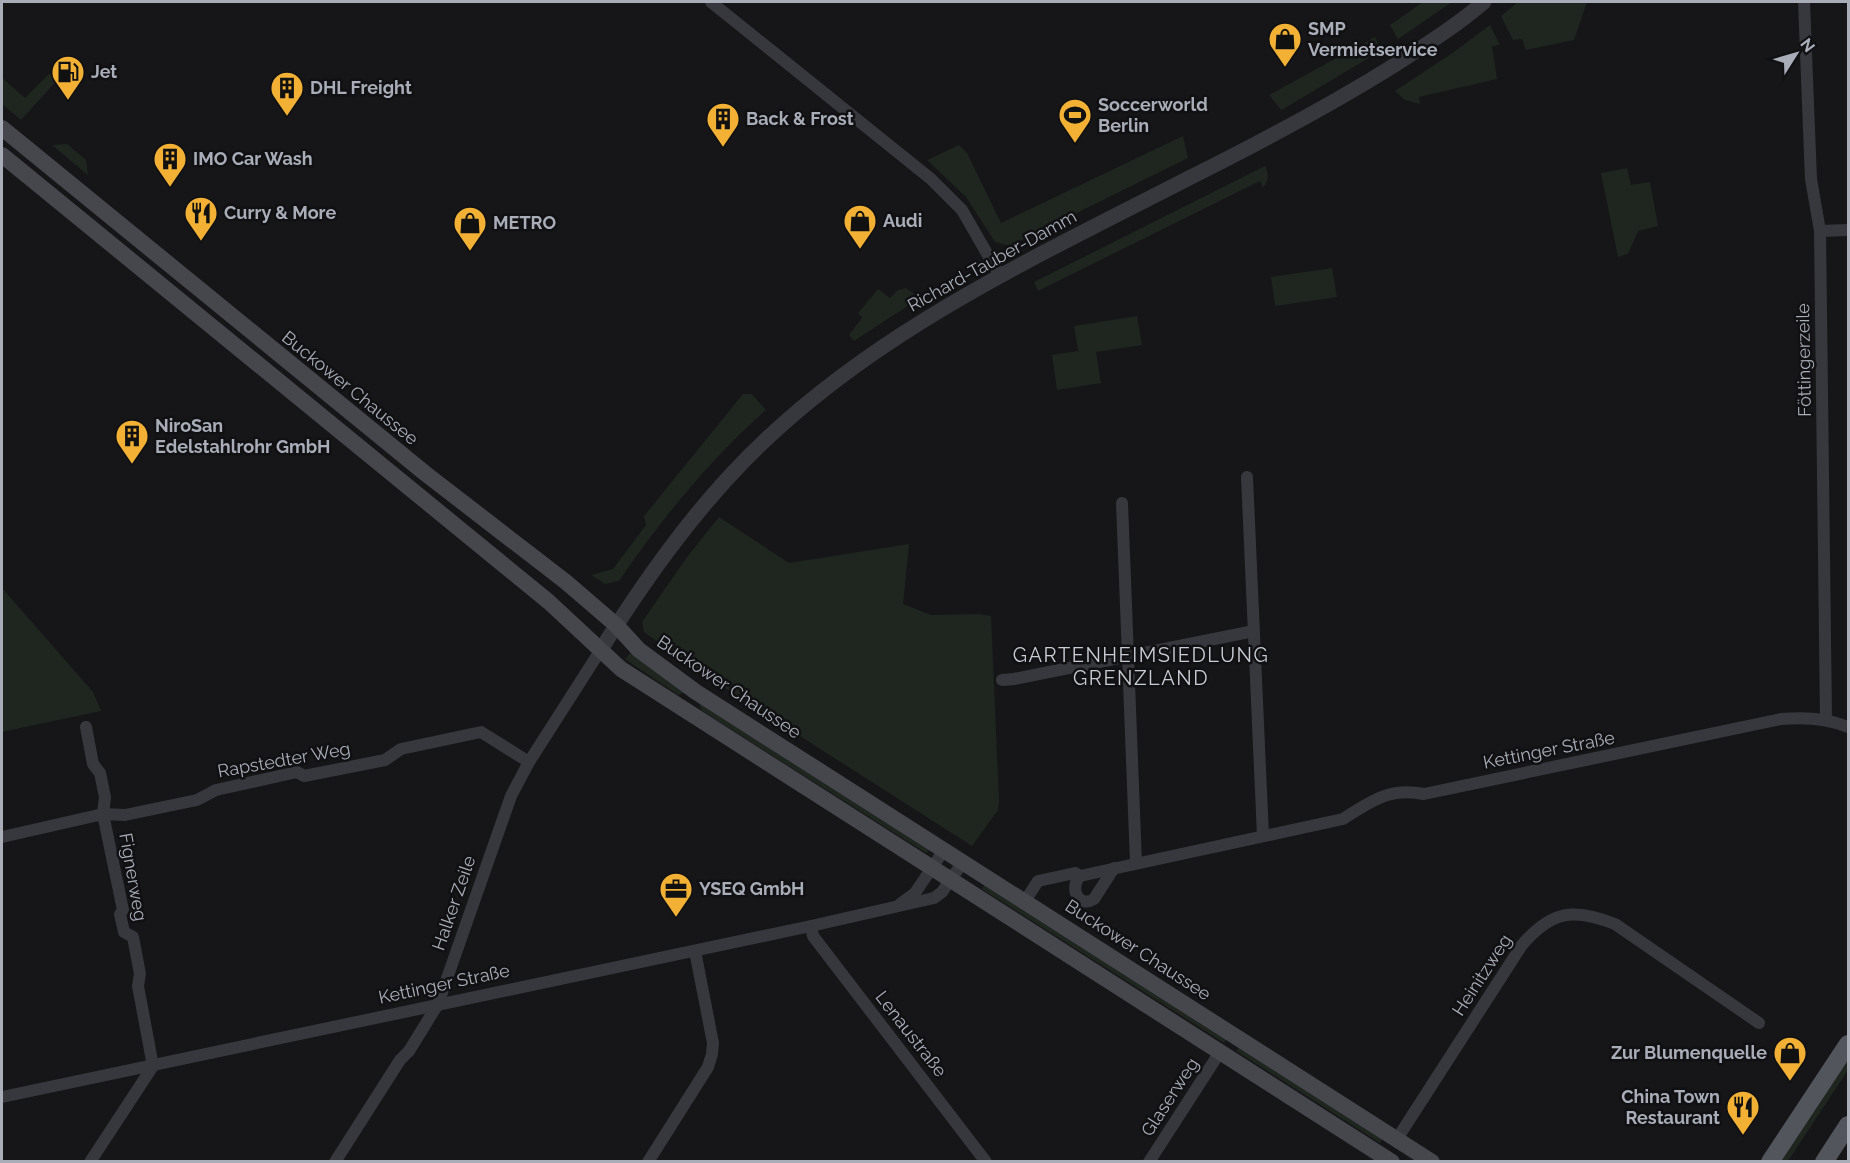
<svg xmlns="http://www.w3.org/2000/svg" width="1850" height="1163" viewBox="0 0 1850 1163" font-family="Raleway,sans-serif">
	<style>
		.green { fill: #1e261f }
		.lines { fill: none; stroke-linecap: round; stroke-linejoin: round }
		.minor { stroke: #37383d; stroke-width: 12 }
		.tertiary { stroke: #37383d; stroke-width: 15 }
		.secondary { stroke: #45474d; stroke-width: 16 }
		.primary { stroke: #53555c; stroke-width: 18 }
		.labels { text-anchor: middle; stroke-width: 5; stroke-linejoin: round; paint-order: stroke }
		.poi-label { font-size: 18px; font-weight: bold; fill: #a8adb8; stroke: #111113; text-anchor: start }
		.street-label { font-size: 18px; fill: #a8adb8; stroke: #111113 }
		.neighbourhood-label { font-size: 20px; letter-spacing: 1.5px; fill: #c9ccd4; stroke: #111113 }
	</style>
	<rect width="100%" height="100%" fill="#161618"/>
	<g class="green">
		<path d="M1423 2H1452L1398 39 1390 25Z"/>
		<path d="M1518 2H1587L1574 40 1526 50 1522 39 1513 40 1501 16Z"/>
		<path d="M1490 25 1500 45 1492 46 1497 79 1419 97 1420 104 1405 100 1395 91 1451 54Z"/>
		<path d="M1375 37 1382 50 1285 108 1281 110 1269 95Z"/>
		<path d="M49 74 54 77 57 75 60 77 21 120 2 104V78L25 98Z"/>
		<path d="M1183 136 1188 158 1010 246 995 242 966 197 927 160 959 145 967 153 1001 223Z"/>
		<path d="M67 144 86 160 88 175 52 145Z"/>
		<path d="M1265 166C1269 175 1269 180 1263 188L1260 181 1038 291 1034 282Z"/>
		<path d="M1627 168 1631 185 1650 182 1658 226 1638 231 1628 254 1618 257 1601 173Z"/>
		<path d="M1332 268 1337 297 1275 306 1271 277Z"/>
		<path d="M906 288 920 298 854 341 849 335 862 318 858 313 878 289 890 298 898 290Z"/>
		<path d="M1137 316 1142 345 1096 352 1101 383 1057 390 1052 355 1078 351 1074 326Z"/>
		<path d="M743 394H752L766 410C709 461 662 518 619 581L605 584 591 575 613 569 646 525 644 516Z"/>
		<path d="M719 517 789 563 909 544 903 604 931 615 979 614 991 616 999 800 998 810 972 846 706 676 644 632 642 622 687 557Z"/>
		<path d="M2 588 93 692 101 711 2 732Z"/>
		<path d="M631 652 683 691V693L678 695 625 659Z"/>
		<path d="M702 704 929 849 928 852 926 853 702 711 699 705Z"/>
		<path d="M985 884 1227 1038 1224 1043 982 889Z"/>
		<path d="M1240 1046 1383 1138 1380 1143 1236 1051Z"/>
		<path d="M1848 1059V1070L1788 1161 1781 1162Z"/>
	</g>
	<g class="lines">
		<g class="minor">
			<path d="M711 2 931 179 962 210 1000 276"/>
			<path d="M1804 2 1811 179 1820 231 1826 719"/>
			<path d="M1820 231 1848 230"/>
			<path d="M1247 477 1263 836"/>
			<path d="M1122 503 1136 863"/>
			<path d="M1002 680 1014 679 1254 631"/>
			<path d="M86 727 93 764 100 773 105 797 103 814 123 910 120 914 124 932 133 937 140 974 138 986 153 1066"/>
			<path d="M2 837 103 814 125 815 197 800 216 790 297 772 304 776 385 760 401 749 481 732 529 762"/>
			<path d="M1080 876C1069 887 1078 909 1094 899L1114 868"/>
			<path d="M1025 901 1038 881 1075 873 1080 876 1343 819C1371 801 1390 787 1424 794L1781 719C1805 717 1826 718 1848 727"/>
			<path d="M900 904 915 893 944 850"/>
			<path d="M811 926 813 936 986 1162"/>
			<path d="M2 1097 811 926 934 898 942 892 963 862"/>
			<path d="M1397 1139 1522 945C1552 910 1574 908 1615 924L1759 1023"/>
			<path d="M90 1162 153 1066"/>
			<path d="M335 1162 400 1060 409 1051 438 1004 511 796 529 762 600 651"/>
			<path d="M648 1162 708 1067 712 1054 713 1043 695 951"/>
			<path d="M1149 1162 1220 1052"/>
		</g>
		<path class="tertiary" d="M600 651C643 583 689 517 745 460 869 333 1032 259 1187 179 1257 144 1326 108 1393 66 1424 46 1456 26 1484 2"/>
		<g class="secondary">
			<path d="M2 128 426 474 566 582 616 625 639 650 696 692 1432 1162"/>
			<path d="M2 155 549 602 621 669 1392 1162"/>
		</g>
		<g class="primary">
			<path d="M1770 1162 1848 1044"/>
			<path d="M1824 1162 1848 1125"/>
		</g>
	</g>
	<defs>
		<g id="shop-pin" transform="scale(1.725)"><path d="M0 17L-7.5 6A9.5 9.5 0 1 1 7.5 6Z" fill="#f2b134" stroke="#111113"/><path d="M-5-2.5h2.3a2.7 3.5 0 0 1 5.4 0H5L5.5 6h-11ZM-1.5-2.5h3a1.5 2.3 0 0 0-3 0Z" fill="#111"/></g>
		<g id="fuel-pin" transform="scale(1.725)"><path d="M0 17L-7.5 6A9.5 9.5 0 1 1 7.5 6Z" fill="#f2b134" stroke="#111113"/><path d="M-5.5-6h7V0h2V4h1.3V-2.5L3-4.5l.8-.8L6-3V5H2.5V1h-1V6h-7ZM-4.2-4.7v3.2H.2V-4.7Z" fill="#111"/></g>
		<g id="building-pin" transform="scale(1.725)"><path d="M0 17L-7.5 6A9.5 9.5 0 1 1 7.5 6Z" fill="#f2b134" stroke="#111113"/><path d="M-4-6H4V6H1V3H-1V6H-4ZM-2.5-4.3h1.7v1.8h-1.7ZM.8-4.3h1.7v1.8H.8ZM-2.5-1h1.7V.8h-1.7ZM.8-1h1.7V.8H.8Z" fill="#111"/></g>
		<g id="stadium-pin" transform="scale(1.725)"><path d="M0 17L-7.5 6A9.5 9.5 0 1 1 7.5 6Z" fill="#f2b134" stroke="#111113"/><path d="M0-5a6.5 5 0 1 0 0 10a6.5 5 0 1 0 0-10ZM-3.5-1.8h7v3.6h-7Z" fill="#111"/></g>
		<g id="restaurant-pin" transform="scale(1.725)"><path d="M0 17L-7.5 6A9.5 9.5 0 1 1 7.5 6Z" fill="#f2b134" stroke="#111113"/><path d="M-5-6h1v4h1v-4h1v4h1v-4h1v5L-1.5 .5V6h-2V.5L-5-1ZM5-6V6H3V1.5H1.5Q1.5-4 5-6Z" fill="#111"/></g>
		<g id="office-pin" transform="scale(1.725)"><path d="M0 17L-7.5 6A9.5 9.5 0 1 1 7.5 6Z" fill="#f2b134" stroke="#111113"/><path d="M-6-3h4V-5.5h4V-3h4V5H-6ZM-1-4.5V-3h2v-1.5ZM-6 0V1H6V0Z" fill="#111"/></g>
	</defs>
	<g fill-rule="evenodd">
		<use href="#shop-pin" x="1285" y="39"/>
		<use href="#fuel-pin" x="68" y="72"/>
		<use href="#building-pin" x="287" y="88"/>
		<use href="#stadium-pin" x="1075" y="115"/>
		<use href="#building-pin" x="723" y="119"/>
		<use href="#building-pin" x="170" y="159"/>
		<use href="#restaurant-pin" x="201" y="213"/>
		<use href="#shop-pin" x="860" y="221"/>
		<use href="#shop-pin" x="470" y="223"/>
		<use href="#building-pin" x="132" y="436"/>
		<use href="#office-pin" x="676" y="889"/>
		<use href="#shop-pin" x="1790" y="1053"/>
		<use href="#restaurant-pin" x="1743" y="1107"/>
	</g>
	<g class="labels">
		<g class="poi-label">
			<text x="1308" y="35">SMP<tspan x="1308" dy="21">Vermietservice</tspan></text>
			<text x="91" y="78">Jet</text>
			<text x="310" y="94">DHL Freight</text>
			<text x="1098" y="111">Soccerworld<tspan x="1098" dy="21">Berlin</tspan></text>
			<text x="746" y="125">Back &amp; Frost</text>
			<text x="193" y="165">IMO Car Wash</text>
			<text x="224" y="219">Curry &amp; More</text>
			<text x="883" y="227">Audi</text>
			<text x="493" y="229">METRO</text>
			<text x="155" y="432">NiroSan<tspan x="155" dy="21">Edelstahlrohr GmbH</tspan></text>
			<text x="699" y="895">YSEQ GmbH</text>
			<text x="1767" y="1059" text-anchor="end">Zur Blumenquelle</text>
			<text x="1720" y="1103" text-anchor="end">China Town<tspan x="1720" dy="21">Restaurant</tspan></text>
		</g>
		<g class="street-label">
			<text transform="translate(992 261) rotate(-29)" y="6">Richard-Tauber-Damm</text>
			<text transform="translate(1804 360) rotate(-91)" y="6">Föttingerzeile</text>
			<text transform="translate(350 388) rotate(39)" y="6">Buckower Chaussee</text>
			<text transform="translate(729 687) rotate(34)" y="6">Buckower Chaussee</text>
			<text transform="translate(1549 750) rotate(-11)" y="6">Kettinger Straße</text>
			<text transform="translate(284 760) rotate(-10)" y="6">Rapstedter Weg</text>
			<text transform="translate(133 877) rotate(80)" y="6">Fignerweg</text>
			<text transform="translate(454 903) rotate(-71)" y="6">Halker Zeile</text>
			<text transform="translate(1138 950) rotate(33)" y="6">Buckower Chaussee</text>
			<text transform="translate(1482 975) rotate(-57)" y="6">Heinitzweg</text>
			<text transform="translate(444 984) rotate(-12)" y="6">Kettinger Straße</text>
			<text transform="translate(911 1034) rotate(52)" y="6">Lenaustraße</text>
			<text transform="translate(1170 1097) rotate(-57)" y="6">Glaserweg</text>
		</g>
		<g class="neighbourhood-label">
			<text x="1141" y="662">GARTENHEIMSIEDLUNG<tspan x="1141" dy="23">GRENZLAND</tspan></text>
		</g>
	</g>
	<rect width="1850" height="1163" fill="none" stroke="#a8adb8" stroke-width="6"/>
	<g transform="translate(1796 54) rotate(53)" stroke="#111113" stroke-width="4.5" paint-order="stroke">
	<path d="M0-4.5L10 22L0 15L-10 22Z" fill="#a8adb8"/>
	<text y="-9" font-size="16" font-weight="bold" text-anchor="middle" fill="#a8adb8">N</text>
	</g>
</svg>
